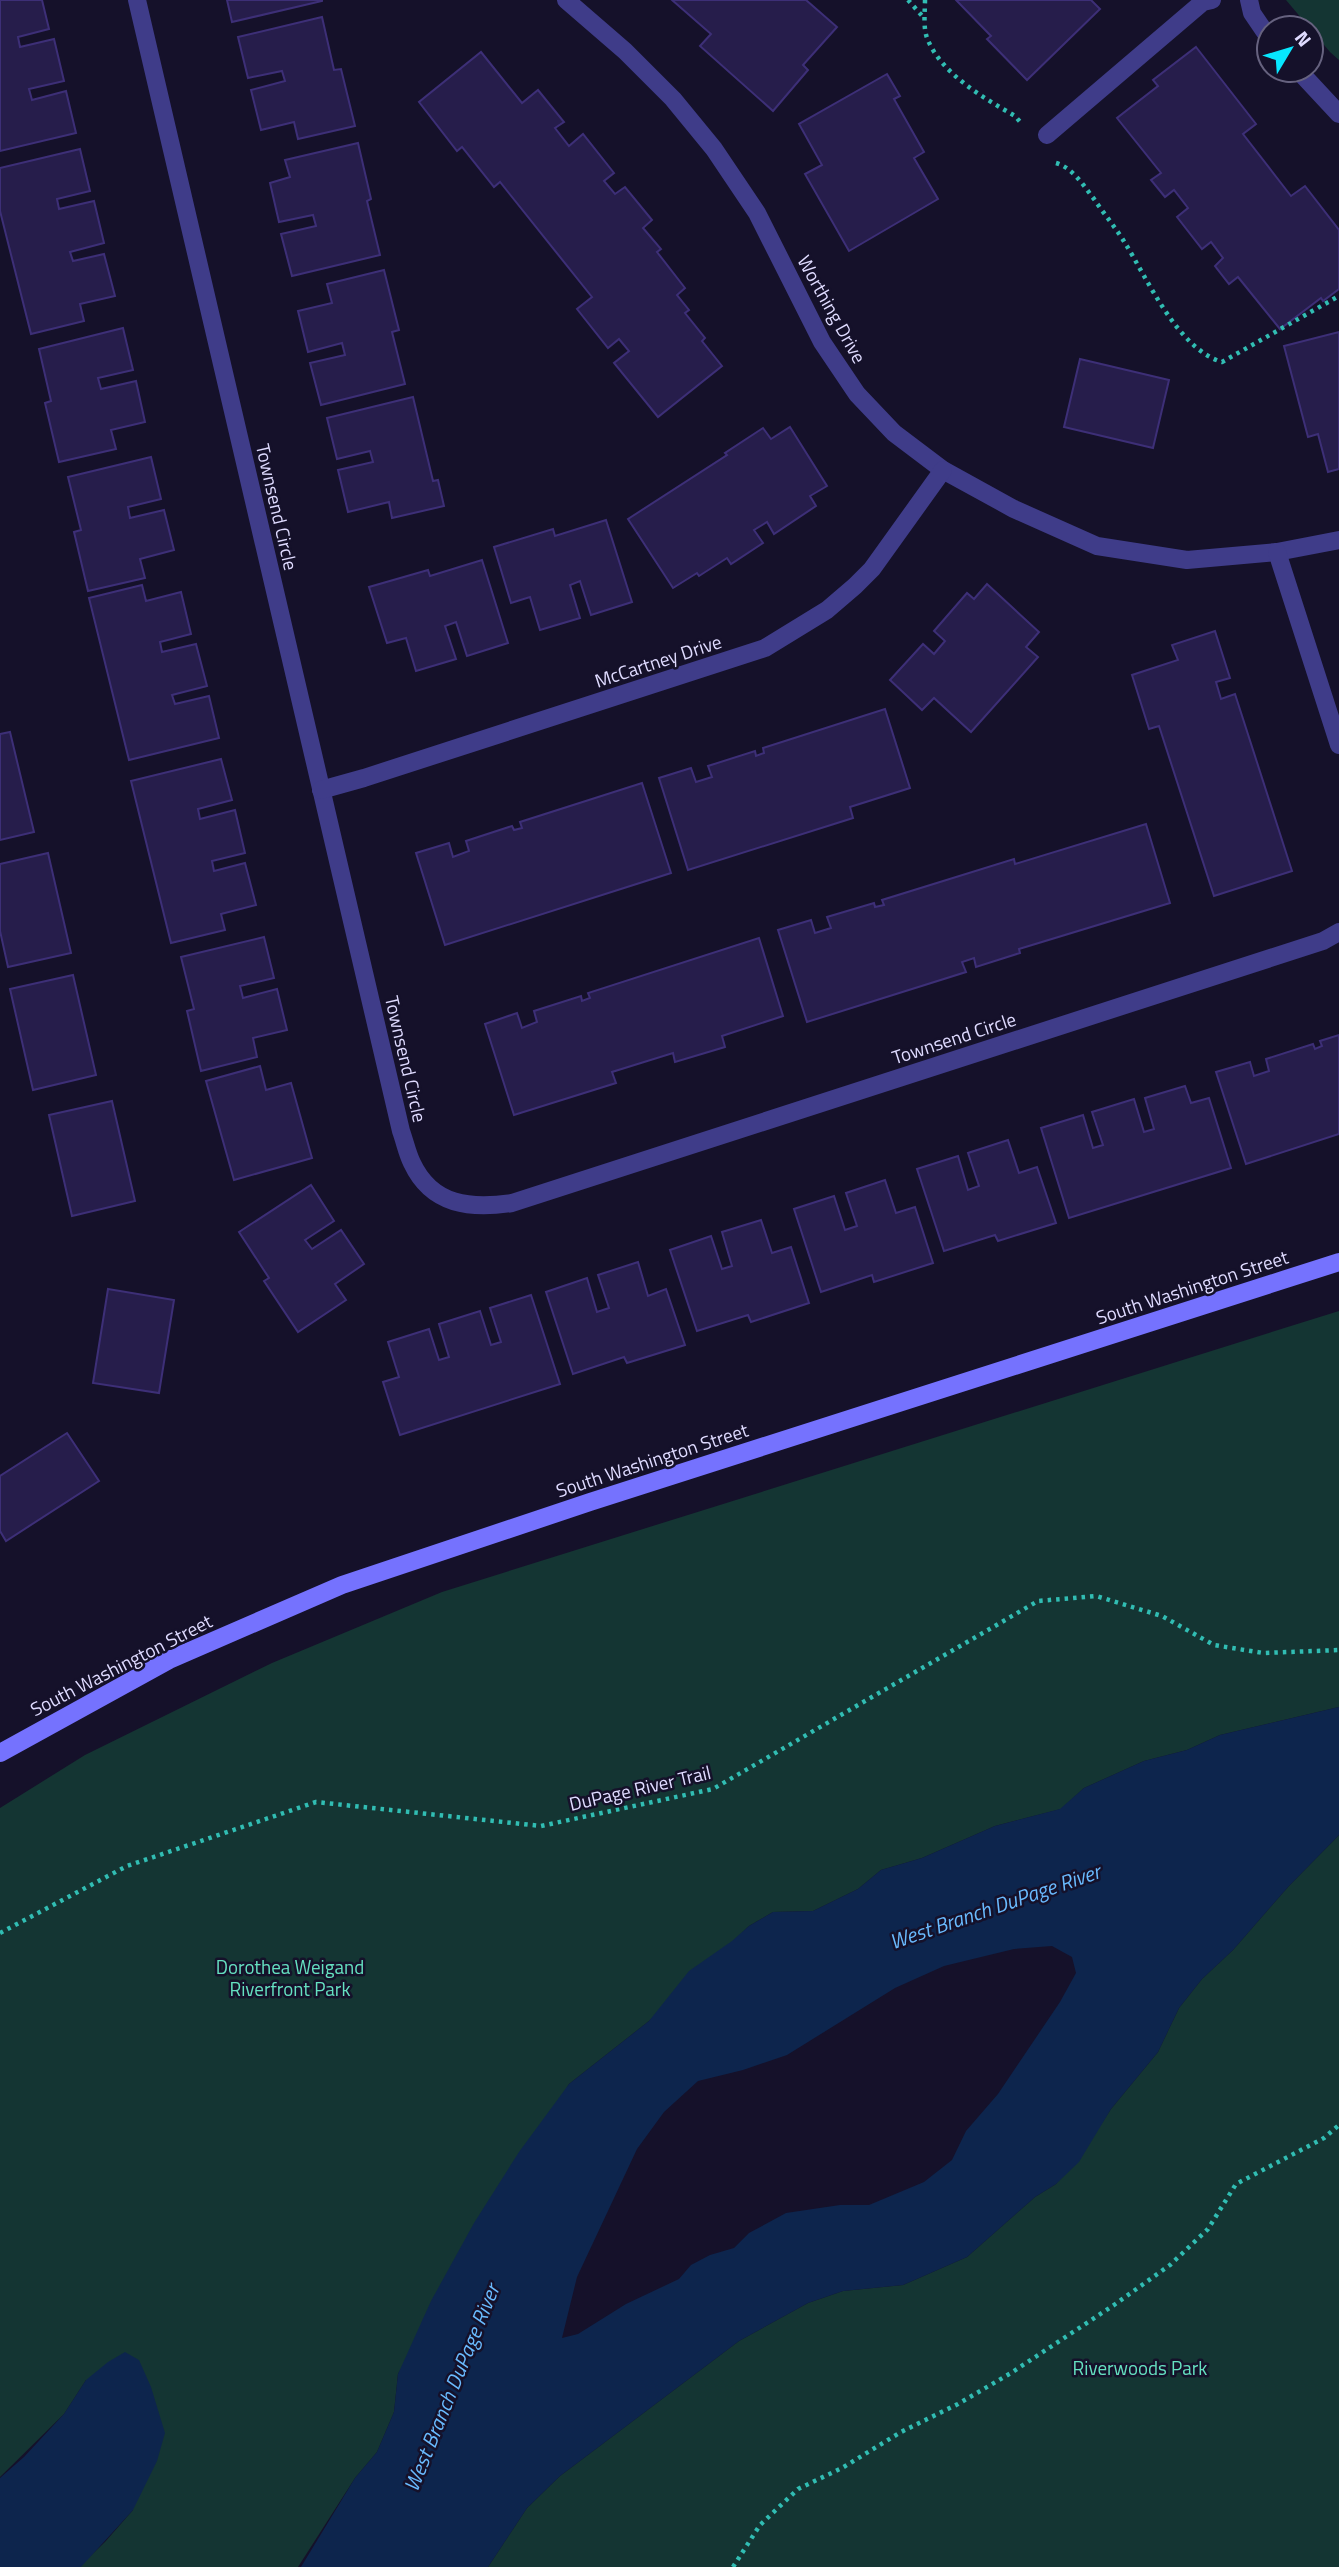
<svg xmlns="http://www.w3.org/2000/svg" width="1339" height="2567" viewBox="0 0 1339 2567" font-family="'Titillium Web',sans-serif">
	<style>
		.green { fill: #143533 }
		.water { fill: #0d254d; fill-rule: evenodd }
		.building { fill: #261d4b; stroke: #3d2f77; stroke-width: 2 }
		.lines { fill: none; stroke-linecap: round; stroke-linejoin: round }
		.path { stroke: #31bdb3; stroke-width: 4.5; stroke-dasharray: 3.5 5; stroke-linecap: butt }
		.lane { stroke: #3f3c89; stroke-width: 18 }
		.street { stroke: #3f3c89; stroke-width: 18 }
		.secondary { stroke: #7572fe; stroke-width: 18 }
		.labels { text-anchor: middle; stroke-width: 5; stroke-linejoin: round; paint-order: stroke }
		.street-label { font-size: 19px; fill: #dfdbff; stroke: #15112a }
		.park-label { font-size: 19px; fill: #65e1c1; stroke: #15112a }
		.water-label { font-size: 21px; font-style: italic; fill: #69bafe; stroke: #15112a }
	</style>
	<rect width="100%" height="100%" fill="#15112a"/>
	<g class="green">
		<path d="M1286 0H1339V60L1330 52Z"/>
		<path d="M1339 1311V1707L1220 1735 1187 1750 1144 1761 1084 1788 1061 1809 995 1826 922 1858 881 1870 858 1889 813 1911 773 1912 749 1926 649 2021 569 2084 398 2374 394 2412 377 2452 355 2478 298 2567H79L105 2542 133 2510 86 2380 64 2414 0 2477V1808L85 1755 272 1663 442 1592Z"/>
		<path d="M1339 1835V2567H488L527 2508 560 2476 739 2341 808 2303 843 2291 903 2285 967 2257 1035 2197 1056 2184 1096 2132 1111 2109 1158 2052 1179 2008 1202 1979 1233 1950 1288 1887Z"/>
	</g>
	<g class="water">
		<path d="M1339 1707V1835L1288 1887 1233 1950 1202 1979 1179 2008 1158 2052 1111 2109 1079 2162 1056 2184 1035 2197 967 2257 903 2285 843 2291 808 2303 739 2341 560 2476 527 2508 488 2567H301L355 2478 377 2452 394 2412 398 2374 431 2301 474 2223 519 2152 569 2084 649 2021 689 1971 732 1941 749 1926 773 1912 813 1911 858 1889 881 1870 922 1858 995 1826 1060 1809 1084 1788 1144 1761 1187 1750 1220 1735ZM1052 1946 1072 1957 1076 1973 1060 2002 998 2094 966 2131 952 2160 924 2182 869 2205H840L786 2213 749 2233 734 2248 710 2255 691 2265 679 2279 626 2304 578 2334 562 2338 577 2277 637 2149 664 2112 698 2081 743 2070 787 2055 895 1988 944 1966 1014 1949Z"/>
		<path d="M125 2352 139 2360 151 2387 165 2433 157 2461 133 2510 81 2567H0V2478L24 2457 64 2414 86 2380 108 2362Z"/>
	</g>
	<g class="building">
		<path d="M0 0H42L49 29 18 37 20 47 54 39 64 81 29 89 32 100 66 91 76 133 0 151Z"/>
		<path d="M227 0H322V1L232 22Z"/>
		<path d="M672 0H806L837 27 803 65 808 70 773 111 700 46 711 34Z"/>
		<path d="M956 0H1091L1100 9 1027 80 987 39 991 36Z"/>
		<path d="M322 17 334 70 341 69 355 126 298 139 294 122 261 130 251 90 285 81 282 71 248 78 238 37Z"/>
		<path d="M1196 47 1256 124 1243 134 1291 196 1305 186 1339 230V289L1323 301 1321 298 1280 329 1238 277 1229 284 1215 266 1223 258 1211 242 1202 249 1177 217 1188 208 1174 190 1165 197 1151 180 1161 173 1117 118 1158 86 1153 80Z"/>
		<path d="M481 52 522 103 538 90 564 122 555 128 569 146 583 134 614 173 604 181 615 194 625 187 652 220 643 228 661 249 657 252 685 288 677 295 689 310 685 313 705 338 702 341 722 366 658 417 614 363 629 351 619 339 608 348 577 309 592 297 500 182 494 187 462 147 457 151 419 102Z"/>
		<path d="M887 74 900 96 894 99 924 152 914 158 938 199 849 251 805 174 822 165 799 124Z"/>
		<path d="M358 143 371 199 367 201 380 255 292 276 281 234 316 226 313 215 279 222 270 183 290 177 285 160Z"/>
		<path d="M80 149 90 191 57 199 59 209 94 201 104 243 70 252 73 261 104 254 115 296 80 304 84 321 31 334 0 211V168Z"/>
		<path d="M384 270 399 330 392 332 405 384 321 405 310 363 345 355 342 343 308 352 298 311 332 303 327 284Z"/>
		<path d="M123 328 133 370 98 378 101 389 136 381 145 422 111 430 116 449 59 462 45 403 51 401 39 349Z"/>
		<path d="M1339 332V469L1328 472 1318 434 1308 437 1284 346Z"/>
		<path d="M1080 359 1169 380 1153 448 1064 427Z"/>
		<path d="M413 397 433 481 438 480 444 506 392 518 389 502 348 512 338 470 373 462 370 451 337 459 327 418Z"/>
		<path d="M790 427 827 486 810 496 816 506 774 534 767 522 754 530 763 543 731 564 727 558 699 576 697 573 673 588 628 519 727 455 725 453 763 428 771 439Z"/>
		<path d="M151 457 161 499 128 507 130 518 164 510 174 550 140 559 145 578 88 591 74 532 81 530 68 477Z"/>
		<path d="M606 520 632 602 591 615 580 581 570 585 580 618 540 630 530 597 511 603 494 547 553 529 555 536Z"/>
		<path d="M482 560 508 643 467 656 456 622 445 626 456 659 416 671 406 638 387 643 369 587 428 570 430 576Z"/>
		<path d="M987 584 1039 632 1026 647 1038 657 971 732 934 698 922 710 890 680 923 644 934 654 945 641 934 631 967 593 974 599Z"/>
		<path d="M142 585 146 601 181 592 191 634 160 642 162 652 196 644 207 686 172 695 175 704 209 696 219 738 129 760 89 598Z"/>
		<path d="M1215 631 1230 678 1216 682 1221 699 1235 694 1292 871 1214 896 1159 726 1149 729 1132 675 1178 660 1172 645Z"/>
		<path d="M885 709 910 788 850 807 853 818 688 870 659 778 691 768 696 782 712 777 708 766 755 751 756 756 764 753 763 748Z"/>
		<path d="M10 732 34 832 0 840V734Z"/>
		<path d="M221 759 232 800 198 809 200 819 235 810 245 853 212 861 214 871 245 863 256 905 221 914 225 930 171 943 131 781Z"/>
		<path d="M642 783 671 873 445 945 416 853 449 843 453 857 469 851 466 841 512 826 514 830 522 828 520 822Z"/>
		<path d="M1146 824 1170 903 1019 949 1020 953 976 967 974 958 962 962 966 972 807 1022 778 930 811 920 815 933 831 928 827 917 874 903 875 907 884 905 882 900 1014 859 1015 864Z"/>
		<path d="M48 853 71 953 8 967 0 931V864Z"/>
		<path d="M264 937 274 978 240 986 243 998 277 989 287 1030 253 1038 257 1057 201 1071 187 1011 194 1009 181 957Z"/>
		<path d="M759 938 783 1016 722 1036 725 1047 675 1062 673 1053 612 1072 616 1083 514 1115 485 1024 517 1013 522 1028 537 1022 534 1011 581 996 582 1001 590 998 588 993Z"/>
		<path d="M73 975 96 1075 33 1090 10 989Z"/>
		<path d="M1339 1035V1134L1246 1164 1216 1072 1250 1062 1254 1076 1269 1071 1266 1059 1313 1044 1315 1049 1322 1046 1320 1041Z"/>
		<path d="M260 1066 266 1090 291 1083 312 1158 234 1180 206 1081Z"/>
		<path d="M1185 1086 1191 1103 1209 1098 1231 1168 1069 1218 1041 1128 1083 1115 1093 1148 1103 1145 1092 1112 1134 1099 1144 1132 1154 1129 1145 1098Z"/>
		<path d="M112 1101 135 1201 72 1216 49 1115Z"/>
		<path d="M1008 1140 1019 1173 1037 1167 1056 1223 998 1241 995 1235 944 1251 917 1169 958 1156 968 1190 979 1186 968 1153Z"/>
		<path d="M885 1180 896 1213 915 1207 933 1263 874 1282 872 1275 821 1292 794 1209 834 1196 845 1230 857 1226 846 1193Z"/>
		<path d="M311 1185 334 1221 305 1240 312 1249 341 1230 364 1264 335 1284 346 1300 298 1332 264 1281 269 1278 239 1232Z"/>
		<path d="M761 1220 772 1253 791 1247 809 1303 751 1322 748 1315 697 1331 670 1250 711 1236 722 1269 732 1266 722 1232Z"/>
		<path d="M638 1262 648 1296 666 1289 685 1345 627 1363 624 1357 573 1374 546 1292 587 1278 597 1312 609 1308 598 1275Z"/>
		<path d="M108 1289 174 1300 159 1393 93 1383Z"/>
		<path d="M531 1295 560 1384 400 1435 383 1382 399 1377 388 1342 429 1329 439 1360 449 1357 439 1324 480 1311 491 1345 501 1342 490 1308Z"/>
		<path d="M67 1433 99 1481 6 1541 0 1531V1476Z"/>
	</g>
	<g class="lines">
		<g class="path">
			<path d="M908 0 924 18"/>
			<path d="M925 0C925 11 923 27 927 38 941 74 984 98 1015 116L1021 123"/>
			<path d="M1056 163C1073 168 1083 185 1094 199 1104 214 1116 228 1125 243 1148 280 1178 349 1222 362L1339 296"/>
			<path d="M0 1933 127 1866 316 1802 541 1826 713 1789 1038 1601 1096 1596 1162 1616 1214 1645 1263 1653 1339 1650"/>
			<path d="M733 2567 760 2525 798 2489 842 2468 901 2432 958 2404 1011 2373 1114 2305 1170 2265 1208 2229 1236 2184 1324 2138 1339 2125"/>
		</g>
		<path class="lane" d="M1047 135 1203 2 1212 0"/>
		<g class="street">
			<path d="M137 0 401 1131C405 1142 407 1153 412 1163 432 1206 471 1209 512 1203L1323 941 1339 932"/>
			<path d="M566 0 625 51 673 99 714 149 757 213 822 342 857 394 894 433 943 470 1014 509 1097 546 1187 560 1277 552 1339 540"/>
			<path d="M1249 0 1252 13 1269 38"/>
			<path d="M1298 70 1339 114"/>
			<path d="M1277 552 1339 745"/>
			<path d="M321 790 364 778 765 648 827 610 855 586 872 569 943 470"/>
		</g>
		<path class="secondary" d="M0 1753 169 1660 342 1585 590 1502 1339 1262"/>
	</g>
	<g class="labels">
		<g class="street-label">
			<text transform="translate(832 309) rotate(61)" y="7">Worthing Drive</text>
			<text transform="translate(277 507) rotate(77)" y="7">Townsend Circle</text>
			<text transform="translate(658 661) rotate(-18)" y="7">McCartney Drive</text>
			<text transform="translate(954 1038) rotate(-18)" y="7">Townsend Circle</text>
			<text transform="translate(406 1059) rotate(77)" y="7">Townsend Circle</text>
			<text transform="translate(1192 1287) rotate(-18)" y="7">South Washington Street</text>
			<text transform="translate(652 1460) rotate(-18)" y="7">South Washington Street</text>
			<text transform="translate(121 1665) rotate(-27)" y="7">South Washington Street</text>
			<text transform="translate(640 1788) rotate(-13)" y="7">DuPage River Trail</text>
		</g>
		<g class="park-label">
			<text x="290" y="1974">Dorothea Weigand<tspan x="290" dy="22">Riverfront Park</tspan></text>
			<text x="1140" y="2375">Riverwoods Park</text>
		</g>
		<g class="water-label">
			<text transform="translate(995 1907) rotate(-19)" y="7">West Branch DuPage River</text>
			<text transform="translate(452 2388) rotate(-68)" y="7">West Branch DuPage River</text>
		</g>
	</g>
	<g transform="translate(1290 49) rotate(52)"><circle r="33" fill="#15112a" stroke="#66627f" stroke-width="2"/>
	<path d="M0-5L12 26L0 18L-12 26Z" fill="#07e7fe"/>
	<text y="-10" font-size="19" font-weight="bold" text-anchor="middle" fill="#dfdbff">N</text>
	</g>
</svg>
